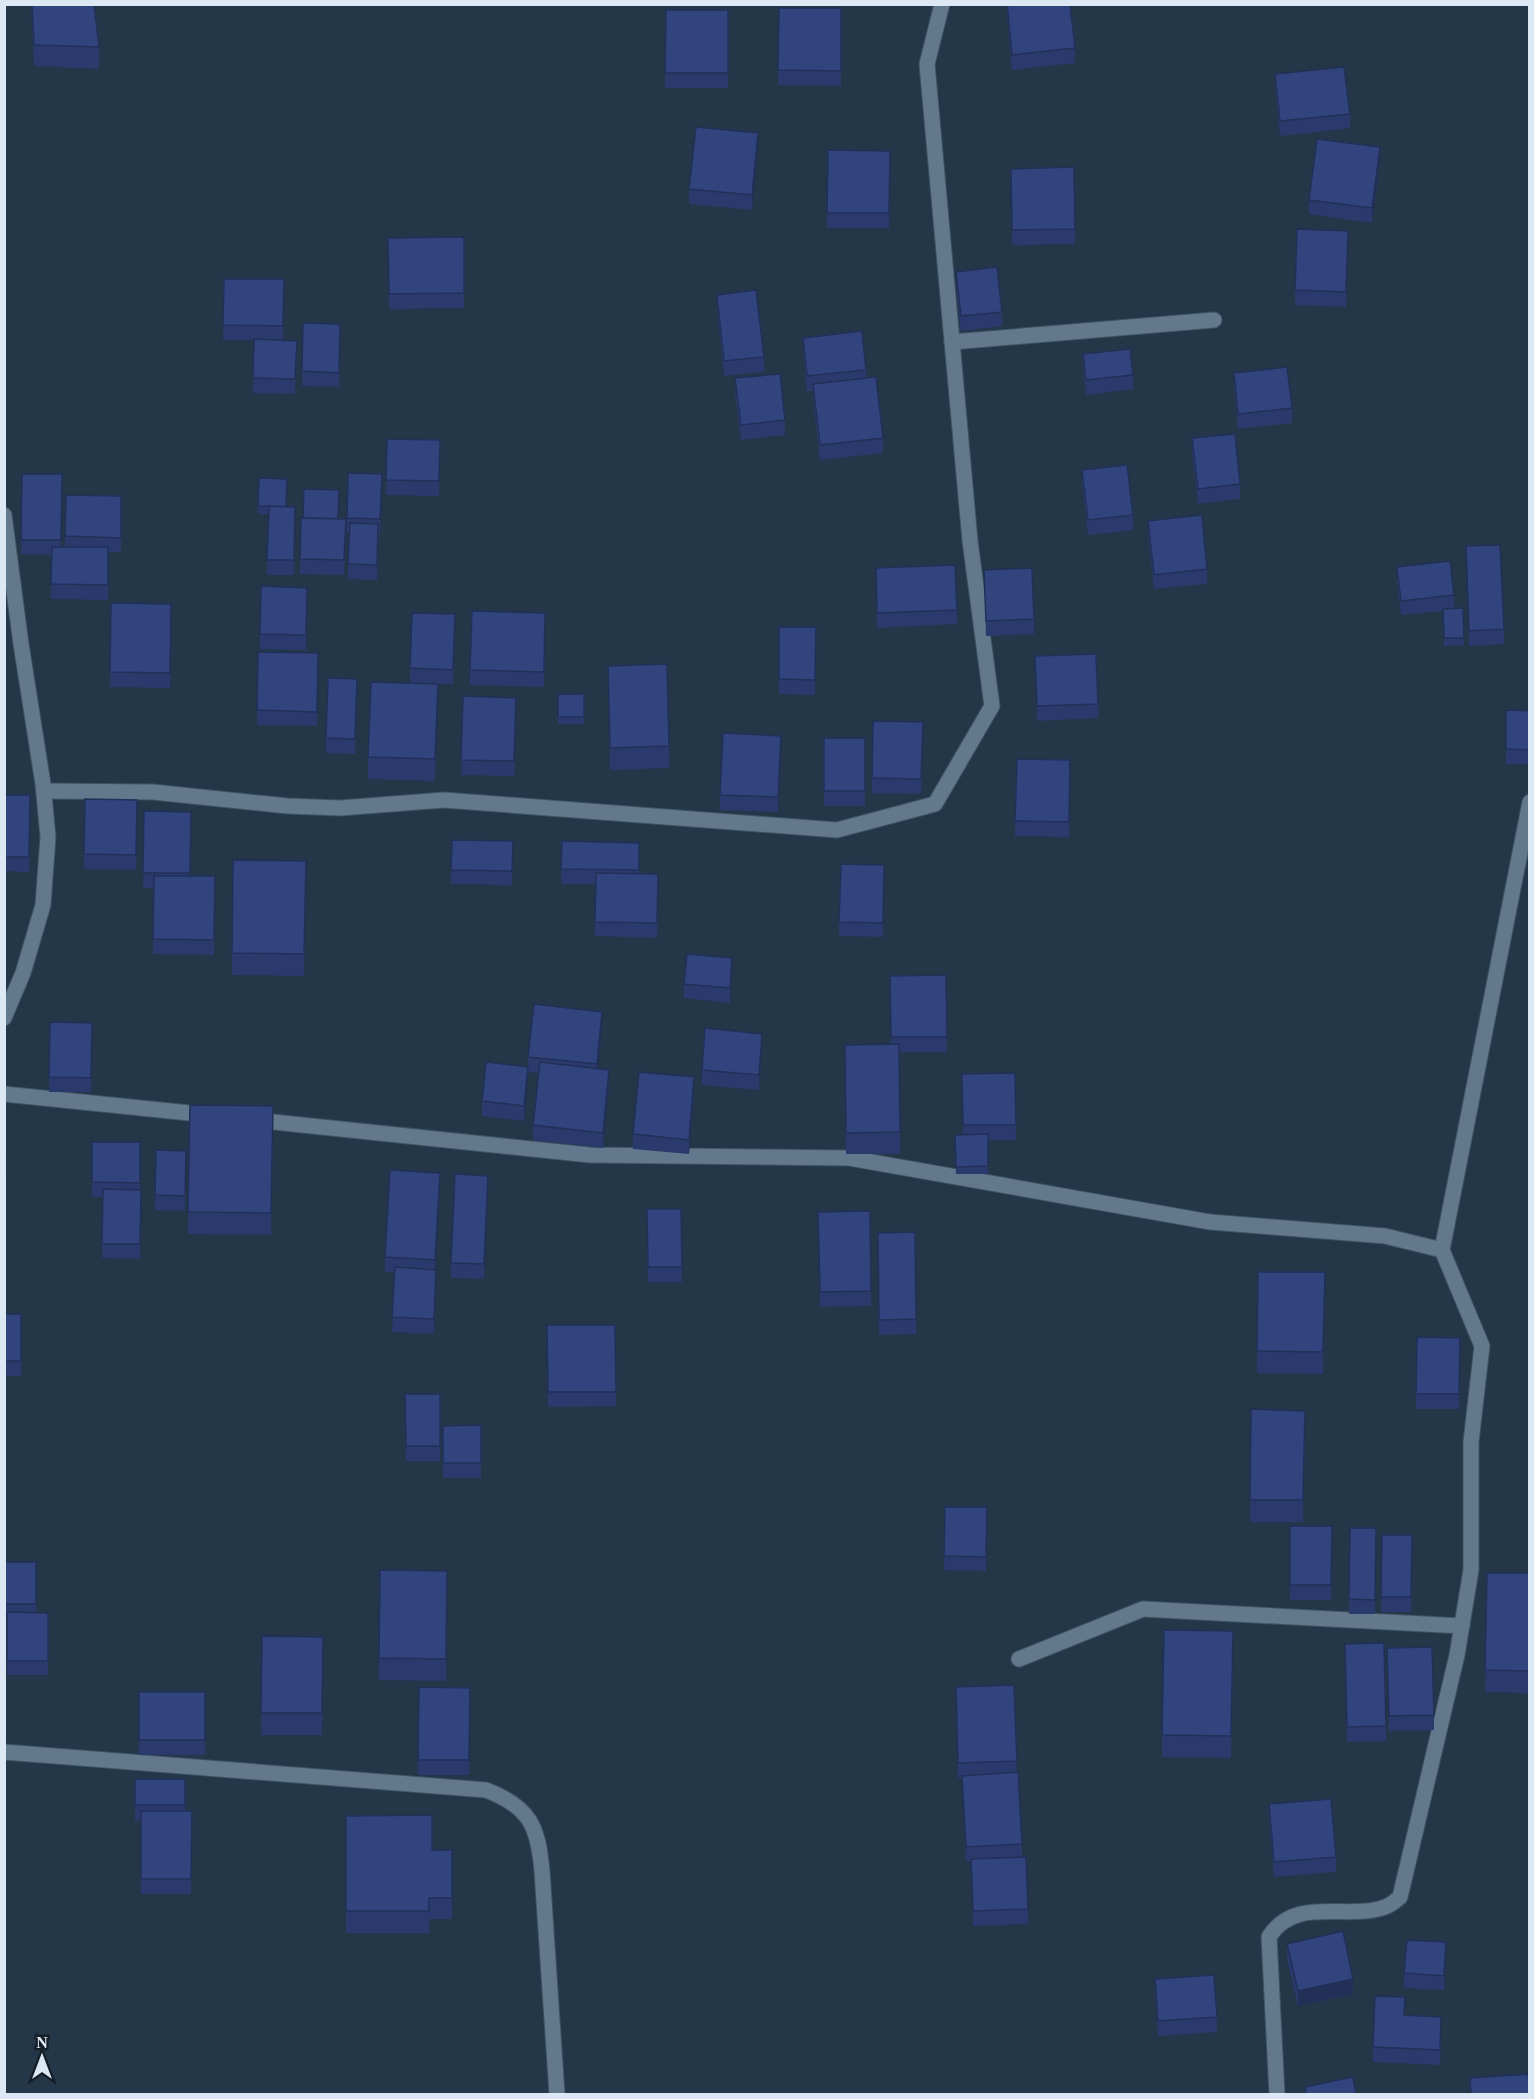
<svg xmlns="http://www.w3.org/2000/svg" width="1534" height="2099" viewBox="0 0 1534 2099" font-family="'Times New Roman',serif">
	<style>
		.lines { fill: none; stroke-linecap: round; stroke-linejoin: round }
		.minor-casing { stroke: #415362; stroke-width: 17 }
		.minor { stroke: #62788c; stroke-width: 15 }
		.wall { fill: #2a3a6c }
		.shaded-wall { fill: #223058 }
		.building { fill: #31447e; stroke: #223058; stroke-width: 1.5 }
	</style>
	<rect width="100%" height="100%" fill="#233749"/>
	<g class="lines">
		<g class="minor-casing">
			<g id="minor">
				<path d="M952 342 1214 320"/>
				<path d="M4 515 21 644 43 784 48 837 43 905 23 973 4 1018"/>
				<path d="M44 791 153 792 288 806 340 808 444 800 837 830 935 804 992 706 970 541 927 64 942 4"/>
				<path d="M4 1094 209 1115"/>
				<path d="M254 1120 590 1155 849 1158 1210 1222 1385 1236 1442 1250 1482 1346 1471 1442V1570L1457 1655 1400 1897C1395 1901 1391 1905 1385 1907 1346 1921 1295 1895 1269 1937L1277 2094"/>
				<path d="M1442 1250 1530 802"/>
				<path d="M1019 1659 1143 1609 1462 1626"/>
				<path d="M4 1752 486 1790C530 1807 538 1826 542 1871L557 2094"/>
			</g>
		</g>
		<use href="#minor" class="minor"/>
	</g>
	<g class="wall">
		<path d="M31 4H94L99 47V69L34 66Z"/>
		<path d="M1006 4H1070L1075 48V63L1012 70Z"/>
		<path d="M779 8H841V86L778 85Z"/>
		<path d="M666 10H728V88H665Z"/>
		<path d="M1275 74 1350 114V128L1280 136 1275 89Z"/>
		<path d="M758 148 752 210 689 204V189Z"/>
		<path d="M828 150 890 151 889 228H827Z"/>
		<path d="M1380 161 1372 223 1309 214V200Z"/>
		<path d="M1011 184 1075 229V244L1012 245Z"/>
		<path d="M464 237V308L389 309 388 238Z"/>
		<path d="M1348 246 1346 307 1295 305V290Z"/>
		<path d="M956 272 1002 312V326L961 331 956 287Z"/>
		<path d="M224 279H284L283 340 297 356 295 394 253 393 254 340H223Z"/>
		<path d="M717 295 764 357V372L724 376 717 309Z"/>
		<path d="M303 323 340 324 339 387 302 386Z"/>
		<path d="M803 338 866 370V378L883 438V453L820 460 813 398V391H807L803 352Z"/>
		<path d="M1083 354 1133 375V389L1086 395 1083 369Z"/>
		<path d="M1234 373 1292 408V423L1238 429 1234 387Z"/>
		<path d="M735 378 785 420V435L741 440 735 393Z"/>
		<path d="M1192 438 1240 484V499L1198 504 1192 453Z"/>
		<path d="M387 439 440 440 439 496 386 495Z"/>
		<path d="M1082 470 1133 515V530L1088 535 1082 484Z"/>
		<path d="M22 474H62L61 547H65V536L121 496V552H108V600L51 599 52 555 21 554Z"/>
		<path d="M259 478 286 507 295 522 294 575H267L269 514H258Z"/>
		<path d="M382 489 380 534H378L377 580 348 579 349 533H347V518Z"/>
		<path d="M301 518 346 519 344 575 300 574Z"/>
		<path d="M1148 521 1207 569V584L1154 589 1148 535Z"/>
		<path d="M1466 546 1504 629V644L1469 646Z"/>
		<path d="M1397 567 1454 595V608H1463L1464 645 1444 646 1443 611 1401 615 1397 582Z"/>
		<path d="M876 568 957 610V624L877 628Z"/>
		<path d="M984 570 1034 619V634L986 636Z"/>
		<path d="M111 603 171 604 170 688 110 687Z"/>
		<path d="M307 603 306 650 260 649V634Z"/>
		<path d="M779 627H816L815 695 779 694Z"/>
		<path d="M545 628 544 687 470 685V670Z"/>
		<path d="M455 629 453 684H438L435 781 368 779V757L410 683V668Z"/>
		<path d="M258 652 318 653 317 726 257 725Z"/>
		<path d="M1035 656 1098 704V718L1037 721Z"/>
		<path d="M608 666 669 746V768L610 770Z"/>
		<path d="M357 694 355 754 326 753V738Z"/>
		<rect x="558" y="694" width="26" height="30"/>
		<path d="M463 696 516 713 514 776 461 775Z"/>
		<path d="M1506 710 1530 711V764H1506Z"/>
		<path d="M923 722 921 794 872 793V778Z"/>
		<rect x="824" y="738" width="41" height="68"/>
		<path d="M781 751 778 812 720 810V795Z"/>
		<path d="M1070 775 1069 837 1015 836V821Z"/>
		<path d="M4 795H30L29 872 4 871Z"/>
		<path d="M137 800 136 870 84 869V854Z"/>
		<path d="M144 811 191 812 190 876H215L214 955 153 954 154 888H143Z"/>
		<path d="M452 840 513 856 512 885 451 884Z"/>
		<path d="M562 841 639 843V874H658L657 938 595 936V884H561Z"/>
		<path d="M306 861 304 976 232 975V953Z"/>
		<path d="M884 865 883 937 839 936V922Z"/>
		<path d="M732 973 730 1003 684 998V984Z"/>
		<path d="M946 975 947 1052H899L900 1154H846L845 1045 891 1044 890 976Z"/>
		<path d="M50 1022 92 1023 91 1092H49Z"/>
		<path d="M602 1027 598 1068 609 1084 603 1148 533 1140V1125L539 1073 528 1072V1082L524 1121 482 1116V1101L528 1067V1057Z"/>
		<path d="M762 1048 759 1090 702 1085V1070Z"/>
		<path d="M1015 1073 1016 1140H988V1174H956L955 1135H963L962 1074Z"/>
		<path d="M694 1092 689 1154 633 1149V1134Z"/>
		<path d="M190 1105 273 1106 271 1235 188 1234Z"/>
		<path d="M92 1142H140V1190L141 1205 140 1259 102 1258 103 1197H92Z"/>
		<path d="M156 1150 186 1151 185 1211 155 1210Z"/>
		<path d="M440 1188 435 1269 436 1284 434 1334 392 1332 395 1272H385V1257Z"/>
		<path d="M488 1191 484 1279 451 1278V1263Z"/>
		<path d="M647 1209H681L682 1282H648Z"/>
		<path d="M870 1211 871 1306 820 1307 818 1212Z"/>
		<path d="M915 1232 916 1334 879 1335 878 1233Z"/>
		<path d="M1258 1272H1325L1323 1374 1257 1373Z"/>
		<rect x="4" y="1314" width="17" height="62"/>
		<path d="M547 1325 616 1392V1406L548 1407Z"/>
		<path d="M1460 1338 1459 1409H1416V1394Z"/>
		<path d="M405 1394H440V1461H406Z"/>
		<path d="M1251 1409 1305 1411 1303 1522H1250Z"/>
		<path d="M481 1425V1478H443V1426Z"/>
		<path d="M945 1507H987L986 1571 944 1570Z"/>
		<path d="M1290 1526H1332L1331 1600H1290Z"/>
		<path d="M1350 1528H1376L1375 1614H1349Z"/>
		<path d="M1382 1535H1412L1411 1612H1381Z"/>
		<path d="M4 1562H36V1613H48V1675H7V1619H4Z"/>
		<path d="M380 1570 447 1571 446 1681 379 1680Z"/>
		<path d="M1487 1573H1530V1693L1485 1692Z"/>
		<path d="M1233 1631 1231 1758 1162 1757V1735Z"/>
		<path d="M262 1636 323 1637 322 1735H261Z"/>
		<path d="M1345 1644 1386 1726V1741L1347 1742Z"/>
		<path d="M1387 1648 1434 1715V1730L1389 1731Z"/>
		<path d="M1014 1685 1017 1773 1022 1844V1857L1028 1909V1924L973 1926 971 1861 966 1862 962 1778H958L956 1701Z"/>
		<path d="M470 1688 469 1775H418V1760Z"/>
		<rect x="139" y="1692" width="66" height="63"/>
		<path d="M135 1779H185V1811H192L191 1894H141V1820H135Z"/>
		<path d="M1269 1804 1336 1857V1872L1274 1877 1269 1819Z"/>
		<path d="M346 1816 432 1850H452V1919H429V1933H346Z"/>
		<path d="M1287 1944 1353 1994 1298 2006 1287 1959Z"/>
		<path d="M1446 1957 1444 1990 1404 1988V1973Z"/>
		<path d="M1155 1979 1217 2017V2032L1158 2036 1155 1994Z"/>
		<path d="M1405 2015 1441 2031 1440 2065 1373 2062V2047Z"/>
	</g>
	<g class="shaded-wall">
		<path d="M758 133V148L752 210V195Z"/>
		<path d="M1380 147V161L1372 223V208Z"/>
		<path d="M438 684V706L435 781V759Z"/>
		<path d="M781 736V751L778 812V797Z"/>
		<path d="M732 958V973L730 1003V988Z"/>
		<path d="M602 1012V1027L597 1079V1064Z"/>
		<path d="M762 1034V1048L759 1090V1075Z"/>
		<path d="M528 1067V1082L524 1121V1106Z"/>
		<path d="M609 1070V1084L603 1148V1133Z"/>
		<path d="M694 1077V1092L689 1154V1140Z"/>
		<path d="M440 1173V1188L435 1274V1260Z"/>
		<path d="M488 1176V1191L484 1279V1264Z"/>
		<path d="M436 1270V1284L434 1334V1319Z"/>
		<path d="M1446 1942V1957L1444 1990V1976Z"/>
		<path d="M1353 1979V1994L1298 2006V1991Z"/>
	</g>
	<g class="building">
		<path d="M32 4H94L99 47 34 45Z"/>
		<path d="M1007 4H1070L1075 48 1012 55Z"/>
		<path d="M779 8H841V71L778 70Z"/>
		<path d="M666 10H728V73H665Z"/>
		<path d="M1344 67 1350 114 1280 121 1275 74Z"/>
		<path d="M696 127 758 133 752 195 689 189Z"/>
		<path d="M1317 139 1380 147 1372 208 1309 200Z"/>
		<path d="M828 150 890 151 889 213H827Z"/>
		<path d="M1074 167 1075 229 1012 230 1011 169Z"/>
		<path d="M1297 229 1348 231 1346 292 1295 290Z"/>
		<path d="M464 237V293L389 294 388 238Z"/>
		<path d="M997 267 1002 312 961 316 956 272Z"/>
		<path d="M224 279H284L283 326 223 325Z"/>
		<path d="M756 290 764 357 724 361 717 295Z"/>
		<path d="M303 323 340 324 339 373 302 371Z"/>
		<path d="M862 331 866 370 807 376 803 338Z"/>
		<path d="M254 339 297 341 295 379 253 378Z"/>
		<path d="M1130 349 1133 375 1086 380 1083 354Z"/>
		<path d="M1287 367 1292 408 1238 414 1234 373Z"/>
		<path d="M780 374 785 420 741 425 735 378Z"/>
		<path d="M876 377 883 438 820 445 813 384Z"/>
		<path d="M1235 434 1240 484 1198 489 1192 438Z"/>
		<path d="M387 439 440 440 439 481 386 480Z"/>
		<path d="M1127 465 1133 515 1088 520 1082 470Z"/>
		<path d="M348 473 382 474 380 519 347 518Z"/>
		<path d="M22 474H62L61 540H21Z"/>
		<path d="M259 478 287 479 286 507 258 506Z"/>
		<path d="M304 489 339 490 338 519 303 518Z"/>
		<path d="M66 495 121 496V538L65 536Z"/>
		<path d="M269 506 295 507 294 560H267Z"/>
		<path d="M1202 515 1207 569 1154 575 1148 521Z"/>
		<path d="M301 518 346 519 344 560 300 559Z"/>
		<path d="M350 523 378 524 377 565 348 564Z"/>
		<path d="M1500 545 1504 629 1469 631 1466 546Z"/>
		<path d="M52 547H108V585L51 584Z"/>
		<path d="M1450 561 1454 595 1401 601 1397 567Z"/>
		<path d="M955 565 957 610 877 613 876 568Z"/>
		<path d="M1032 568 1034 619 986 621 984 570Z"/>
		<path d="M261 586 307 588 306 635 260 634Z"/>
		<path d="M111 603 171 604 170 673 110 672Z"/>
		<path d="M1463 608 1464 638H1444L1443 609Z"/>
		<path d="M472 611 545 613 544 672 470 670Z"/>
		<path d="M412 613 455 614 453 670 410 668Z"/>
		<path d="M779 627H816L815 680 779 679Z"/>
		<path d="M258 652 318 653 317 712 257 710Z"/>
		<path d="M1096 654 1098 704 1037 706 1035 656Z"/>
		<path d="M667 664 669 746 610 748 608 666Z"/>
		<path d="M328 678 357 679 355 739 326 738Z"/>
		<path d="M371 682 438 684 435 759 368 757Z"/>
		<rect x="558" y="694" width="26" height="23"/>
		<path d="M463 696 516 698 514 761 461 760Z"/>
		<path d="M1506 710 1530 711V750L1506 749Z"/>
		<path d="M873 721 923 722 921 779 872 778Z"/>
		<path d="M723 733 781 736 778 797 720 795Z"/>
		<rect x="824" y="738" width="41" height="53"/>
		<path d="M1017 759 1070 760 1069 822 1015 821Z"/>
		<path d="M4 795H30L29 857H4Z"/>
		<path d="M85 799 137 800 136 855 84 854Z"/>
		<path d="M144 811 191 812 190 873H143Z"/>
		<path d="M452 840 513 841 512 871 451 870Z"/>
		<path d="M562 841 639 843V870L561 869Z"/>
		<path d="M233 860 306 861 304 954 232 953Z"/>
		<path d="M841 864 884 865 883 923 839 922Z"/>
		<path d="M596 873 658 874 657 923 595 922Z"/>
		<path d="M154 876H215L214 940 153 939Z"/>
		<path d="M687 954 732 958 730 988 684 984Z"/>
		<path d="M946 975 947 1037H891L890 976Z"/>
		<path d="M534 1004 602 1012 597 1064 528 1057Z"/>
		<path d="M50 1022 92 1023 91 1078 49 1077Z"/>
		<path d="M705 1028 762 1034 759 1075 702 1070Z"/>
		<path d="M899 1044 900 1132 846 1133 845 1045Z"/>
		<path d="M486 1062 528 1067 524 1106 482 1101Z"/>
		<path d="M540 1062 609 1070 603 1133 533 1125Z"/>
		<path d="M639 1072 694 1077 689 1140 633 1134Z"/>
		<path d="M1015 1073 1016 1125H963L962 1074Z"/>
		<path d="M190 1105 273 1106 271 1213 188 1212Z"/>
		<path d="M988 1134V1166L956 1167 955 1135Z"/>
		<path d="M92 1142H140V1183L92 1182Z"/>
		<path d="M156 1150 186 1151 185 1196 155 1195Z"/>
		<path d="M4 1156H6L4 1212Z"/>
		<path d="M390 1170 440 1173 435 1260 385 1257Z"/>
		<path d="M455 1174 488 1176 484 1264 451 1263Z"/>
		<path d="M103 1189 141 1190 140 1244H102Z"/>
		<path d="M647 1209H681L682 1267H648Z"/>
		<path d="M870 1211 871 1291 820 1292 818 1212Z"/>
		<path d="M915 1232 916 1319 879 1320 878 1233Z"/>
		<path d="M395 1267 436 1270 434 1319 392 1317Z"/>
		<path d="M1258 1272H1325L1323 1352 1257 1351Z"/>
		<rect x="4" y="1314" width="17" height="47"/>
		<path d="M547 1325H615L616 1392H548Z"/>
		<path d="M1417 1337 1460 1338 1459 1394H1416Z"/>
		<path d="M405 1394H440V1446H406Z"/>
		<path d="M1251 1409 1305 1411 1303 1500H1250Z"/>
		<path d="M481 1425V1463H443V1426Z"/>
		<path d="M945 1507H987L986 1557 944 1556Z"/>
		<path d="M1290 1526H1332L1331 1585H1290Z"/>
		<path d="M1350 1528H1376L1375 1600 1349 1599Z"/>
		<path d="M1382 1535H1412L1411 1597H1381Z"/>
		<rect x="4" y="1562" width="32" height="42"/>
		<path d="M380 1570 447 1571 446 1659 379 1658Z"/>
		<path d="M1487 1573H1530V1671L1485 1670Z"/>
		<path d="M7 1612 48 1613V1661H7Z"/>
		<path d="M1164 1630 1233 1631 1231 1736 1162 1735Z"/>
		<path d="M262 1636 323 1637 322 1713H261Z"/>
		<path d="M1384 1643 1386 1726 1347 1727 1345 1644Z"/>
		<path d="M1432 1647 1434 1715 1389 1716 1387 1648Z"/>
		<path d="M1014 1685 1017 1761 958 1763 956 1687Z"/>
		<path d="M419 1687 470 1688 469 1760H418Z"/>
		<rect x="139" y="1692" width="66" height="48"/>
		<path d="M1018 1772 1022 1844 966 1847 962 1776Z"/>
		<rect x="135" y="1779" width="50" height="26"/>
		<path d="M1331 1799 1336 1857 1274 1862 1269 1804Z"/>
		<path d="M141 1811H192L191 1879H141Z"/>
		<path d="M432 1815V1850H452V1898H429V1911H346V1816Z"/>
		<path d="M1026 1857 1028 1909 973 1911 971 1859Z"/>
		<path d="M1343 1931 1353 1979 1298 1991 1287 1944Z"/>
		<path d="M1407 1940 1446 1942 1444 1976 1404 1973Z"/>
		<path d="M1214 1975 1217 2017 1158 2021 1155 1979Z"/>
		<path d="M1375 1996 1405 1997 1404 2015 1441 2017 1440 2050 1373 2047Z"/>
		<path d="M1528 2074 1530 2094H1471L1470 2078Z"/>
		<path d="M1353 2077 1356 2094H1306L1305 2087Z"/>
	</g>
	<rect width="1534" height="2099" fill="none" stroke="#dce8f4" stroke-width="12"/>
	<g transform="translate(42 2057)" stroke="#151e26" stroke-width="4.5" paint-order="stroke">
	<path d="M0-4.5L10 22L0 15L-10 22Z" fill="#dce8f4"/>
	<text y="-9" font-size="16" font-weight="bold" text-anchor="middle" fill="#dce8f4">N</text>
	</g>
</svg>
